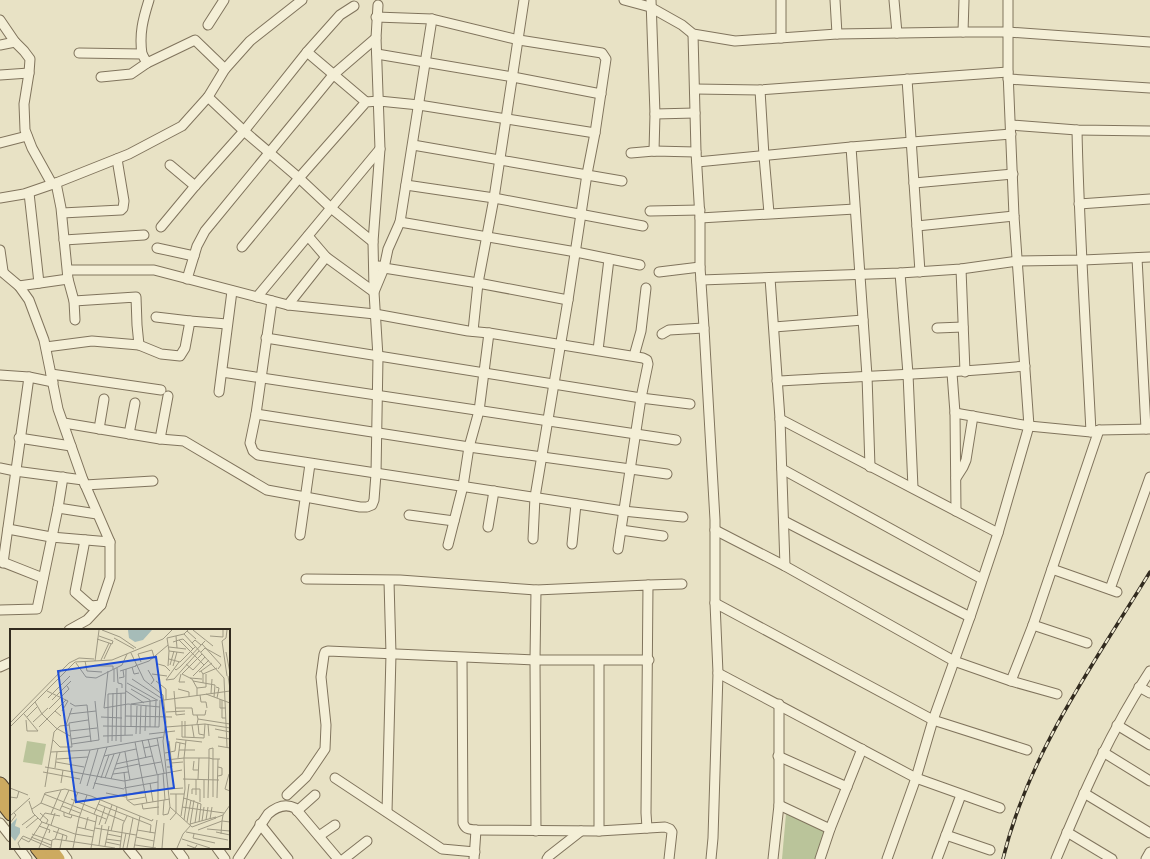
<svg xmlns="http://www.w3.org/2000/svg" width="1150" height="859" viewBox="0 0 1150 859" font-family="'Source Serif 4',serif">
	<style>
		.green { fill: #bac49a }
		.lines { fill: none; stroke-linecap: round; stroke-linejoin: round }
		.minor-casing { stroke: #80745d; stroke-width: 11 }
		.highway-casing { stroke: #4f4231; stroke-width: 15 }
		.minor { stroke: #f4efd7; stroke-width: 9 }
		.highway { stroke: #cdaa60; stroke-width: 13 }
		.rail-casing { stroke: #322b1f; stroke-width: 3.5 }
		.rail { stroke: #f0ebd3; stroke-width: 2; stroke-dasharray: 6; stroke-linecap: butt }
		.inset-road { fill: none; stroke: #9f9983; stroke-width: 1 }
		.view { fill: #1d4ed8; fill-opacity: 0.15; stroke: #1d4ed8; stroke-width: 2 }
		.inset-edge { fill: none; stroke: #322b1f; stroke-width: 2 }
	</style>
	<rect width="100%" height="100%" fill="#e8e2c5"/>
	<path class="green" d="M786 814 831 832 822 859H782Z"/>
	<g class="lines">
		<g class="minor-casing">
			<g id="minor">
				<path d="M624 0 650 7 682 25 693 34 735 41 837 34 963 32H1008L1150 42"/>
				<path d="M651 0 655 114 654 151"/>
				<path d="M835 0 837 34"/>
				<path d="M894 0 897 33"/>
				<path d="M376 17 432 19 519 40 602 53 606 59 595 133 587 174 568 300 535 497 533 539"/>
				<path d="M0 20 15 42 24 51 30 59 29 73 24 104 25 130 32 148 52 184"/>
				<path d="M208 25 224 0"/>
				<path d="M963 32 964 0"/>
				<path d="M693 34 696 152 700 218V267L704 328 715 520V603L718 673 713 838 711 859"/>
				<path d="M781 38V0"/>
				<path d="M0 45 15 42"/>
				<path d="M307 52 366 102"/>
				<path d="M79 53 142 54 147 63"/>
				<path d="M142 54C139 34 143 19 149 0"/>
				<path d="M377 54 513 77 601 94"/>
				<path d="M0 75 29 73"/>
				<path d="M101 77 131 74 147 63 195 40 225 69"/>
				<path d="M907 79 920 272"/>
				<path d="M1008 79 1150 88"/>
				<path d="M695 89 760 90 1008 72"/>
				<path d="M760 90 764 156 769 213"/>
				<path d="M208 97 244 131 299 178 331 208 373 242"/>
				<path d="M655 114 695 113"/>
				<path d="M1011 125 1077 130 1150 131"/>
				<path d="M1077 130C1079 231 1086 331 1091 432"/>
				<path d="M0 143 27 136"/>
				<path d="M413 145 622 181"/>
				<path d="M851 147 867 376 870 467"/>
				<path d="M631 153 654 151 696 152"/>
				<path d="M697 162 851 147 1011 134"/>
				<path d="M170 165 195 186"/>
				<path d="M56 183 61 208 68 279 74 301 75 320"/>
				<path d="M914 183 1013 174"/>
				<path d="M406 185 494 198 643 226"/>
				<path d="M29 193 39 283"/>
				<path d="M0 198 24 194 56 183 129 154 182 126 208 97 225 69 250 41 302 0"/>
				<path d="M1079 204 1150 199"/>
				<path d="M650 211 700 210"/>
				<path d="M62 213 121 210 123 208 124 201 117 159"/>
				<path d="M700 218 855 209"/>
				<path d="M400 222 576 252 640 265"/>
				<path d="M917 226 1014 216"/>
				<path d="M161 227 195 186 244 131 307 52 340 15 354 6"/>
				<path d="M308 236 326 257 374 292"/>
				<path d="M64 240 144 235"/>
				<path d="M242 247 299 178 366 102 379 101 419 105 595 133"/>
				<path d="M157 248 194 256"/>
				<path d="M0 250 3 271"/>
				<path d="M1137 258 1146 429"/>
				<path d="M379 266 384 268 478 283 568 300"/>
				<path d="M961 269 965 372"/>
				<path d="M0 270 19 286 29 300 44 340 58 409 83 480 110 542V578L101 605 87 620 69 630"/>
				<path d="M68 270H154L288 305 375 314 468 331 489 333 643 358 647 360 648 364 641 398 618 549"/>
				<path d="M659 272 700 267"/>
				<path d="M900 273 908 374 913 488"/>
				<path d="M770 278 780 419 785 566"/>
				<path d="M187 279 197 246 205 231 333 75 376 38"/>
				<path d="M701 280 900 273 961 269 1018 261 1083 260 1150 257"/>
				<path d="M19 286 68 279"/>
				<path d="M374 289 373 242 380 149 376 38 378 5"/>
				<path d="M257 297 380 149"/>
				<path d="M74 301 136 297 137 325 139 345"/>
				<path d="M272 301 256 414 250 443 253 451 258 455 623 511 683 517"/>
				<path d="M288 305 326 257"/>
				<path d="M156 317 190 321"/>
				<path d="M774 327 863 320"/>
				<path d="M937 328 963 327"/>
				<path d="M473 331 478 283 494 198 524 0"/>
				<path d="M662 334 669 330 704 328"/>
				<path d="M266 338 641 398 690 404"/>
				<path d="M46 347 92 341 139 345 161 354 180 356 185 348 190 321 227 324"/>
				<path d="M598 350 609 259"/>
				<path d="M634 356 641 331 646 288"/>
				<path d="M222 372 676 440"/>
				<path d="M952 373 955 413 956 511"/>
				<path d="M51 374 161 390"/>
				<path d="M0 375 29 377"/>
				<path d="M777 381C860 376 943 374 1025 366"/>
				<path d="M219 392 232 291"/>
				<path d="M955 413 1029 426 1091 432 1099 430 1150 429"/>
				<path d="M256 414 469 447 667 474"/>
				<path d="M780 419 998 533"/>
				<path d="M64 423 160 439 184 441 267 490 360 507H367L372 505 374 500 376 474 378 357 374 292 384 268 388 249 400 222 432 19"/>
				<path d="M99 429 104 399"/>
				<path d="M129 434 135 403"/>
				<path d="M19 438 71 446"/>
				<path d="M160 439 168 396"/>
				<path d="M0 468 15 471 83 480"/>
				<path d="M782 469 982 579"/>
				<path d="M956 478 963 467 966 460 973 416"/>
				<path d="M85 485 153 481"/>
				<path d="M58 508 97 514"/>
				<path d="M409 515 454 521"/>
				<path d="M784 521 970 617"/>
				<path d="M488 527 494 491"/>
				<path d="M8 529 51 537 110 542"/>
				<path d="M621 530 663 536"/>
				<path d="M715 530 785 566 954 661 1011 681 1057 694"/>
				<path d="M300 535 310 464"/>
				<path d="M85 540 75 592 91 606 101 605"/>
				<path d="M572 544 576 504"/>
				<path d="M448 545 463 486 469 447 479 411 489 333"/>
				<path d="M0 561 43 578"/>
				<path d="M3 563 29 377 53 382"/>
				<path d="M1052 569 1117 592"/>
				<path d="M306 579 400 580 536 590 648 585 646 813 647 828"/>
				<path d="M648 585 682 584"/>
				<path d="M1110 589 1150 477"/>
				<path d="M536 590 535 660 536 831"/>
				<path d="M715 603 933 720 1027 750"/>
				<path d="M0 610 37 609 58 508 63 477"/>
				<path d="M1033 625 1087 643"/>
				<path d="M462 658 463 823C466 830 469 829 476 830L599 831 665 827 670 829 672 832 669 859"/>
				<path d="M599 661V831"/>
				<path d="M0 667 11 662"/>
				<path d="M718 673 916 778 1000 808"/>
				<path d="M1011 681 1033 625 1099 430"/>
				<path d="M1139 687 1150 693"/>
				<path d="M1117 725 1150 745"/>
				<path d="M1103 752 1150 781"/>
				<path d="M778 756 847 787"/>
				<path d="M335 778 442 849 475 852"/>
				<path d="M1084 793 1150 833"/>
				<path d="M287 795 306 777 325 749 326 725 321 677 324 655 325 652 328 651 535 660H649"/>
				<path d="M779 805 830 829"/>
				<path d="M297 811 315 795"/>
				<path d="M387 812 391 654 389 581"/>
				<path d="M0 823 11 837"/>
				<path d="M260 824 288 859"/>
				<path d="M1067 832 1112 859"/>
				<path d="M946 835 990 850"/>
				<path d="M319 836 335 825"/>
				<path d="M19 848 27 859"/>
				<path d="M59 848 67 859"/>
				<path d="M128 848 137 859"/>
				<path d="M176 848 184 859"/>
				<path d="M217 848 225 859"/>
				<path d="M238 859 268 814C276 807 285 803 295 808L338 859"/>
				<path d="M344 859 367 841"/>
				<path d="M474 859 476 830"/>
				<path d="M547 859 549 856 581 831"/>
				<path d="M773 859 779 805V704"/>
				<path d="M820 859 830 829 862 749"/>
				<path d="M887 859 916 778 933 720 970 617 998 533 1029 426 1014 216 1008 72V0"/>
				<path d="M937 859 961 795"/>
				<path d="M1056 859C1083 794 1111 730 1150 671"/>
				<path d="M1146 859 1150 852"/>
			</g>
		</g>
		<g class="highway-casing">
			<g id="highway">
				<path d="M0 784 11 798"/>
				<path d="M0 800 11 814"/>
				<path d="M37 848 46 859"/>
				<path d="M50 848 58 859"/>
			</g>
		</g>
		<use href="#minor" class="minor"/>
		<use href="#highway" class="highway"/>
		<g class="rail-casing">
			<path id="rail" d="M1003 859C1028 754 1095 662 1150 572"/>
		</g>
		<use href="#rail" class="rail"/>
	</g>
	<g transform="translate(10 629)">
		<rect width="220" height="220" fill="#e8e2c5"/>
		<path d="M17 112 36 115 32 136 13 133Z" fill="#bac49a"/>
		<path d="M118 1H142L133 11 125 13 119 9ZM7 189 5 197 10 199V204L5 212 0 206V196Z" fill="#a6bcb8"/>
		<path class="inset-road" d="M92 1 110 8 126 19M183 1 203 17M177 2 186 10M174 5 214 49 217 118M166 7 167 19M200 7 213 8V1M104 9 124 20M157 9 159 22 158 37M157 9 174 5 178 1M87 10 102 15 103 12 89 7M169 11 173 10 183 20M163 13 169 11 194 36M182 14 185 11 191 16M192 15 211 36 208 40M159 18 176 20M159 22 174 24M191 23 195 19 211 28M216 23 220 44M121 24 134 51 153 66 156 93 153 112 160 178 182 198 206 189M94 30 101 15M159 30 170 33 185 18M91 31 99 14M75 32 77 42 92 43M85 32 89 1M131 33 128 25 142 21 144 28M169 33 156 51 164 50 189 22M66 34 76 48 86 49 112 36 117 25M148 35 155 37 160 42M176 35 183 41 195 28M160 36 164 22M82 37H103V40M125 37 139 32 158 16M163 37 167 23M122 38 124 45 129 44M107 39 108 54 112 55V59M164 39 166 41 170 38 195 12M138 41 144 51 141 55M98 42 94 79 118 75 150 78M110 42 126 37M191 42 202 34M189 43 191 42 193 45V54M142 45 157 47M171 45 169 53H175M172 45 192 25M172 45 182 50 187 59M193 45 207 39M183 47 199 31M217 47 212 12 216 9 217 1M218 47 220 60M109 49 114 48 113 41M180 49 192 50M122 50 151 69M146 52 156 60V71M183 52 205 56 204 68M104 53V40M117 54 147 71M206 58 209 59 207 69M121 60 140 71V98M168 60 179 63V67M37 62 58 72 52 82M116 62 134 74M164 62 166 86 175 85M201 64 202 50M196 65 220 74M187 66V59L196 58V45M190 66 191 73H196L197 79M38 69 60 47M210 70V79H216M42 71 61 52M154 71 220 62M212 71V89H216M25 73 32 85 46 99 60 107M60 74 65 77 77 76 81 113M121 75 148 71M166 79H182L183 86H187L188 90M39 80 59 60 57 57M45 82 56 71M156 83 175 82M14 85 28 102M59 85 86 82M187 86H195L196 81M115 87 162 88M17 88 27 78M91 88 112 89M16 91 17 102H28M23 93 38 79M0 94 59 34 69 29 84 30M187 95 188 90 220 95M188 95 189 105 194 106M198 95 199 107M56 96 62 79M182 96 184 108M93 97 149 98 150 71M0 98 65 33 102 31 153 10 162 1M29 98 45 82 51 87M121 98V76M145 98 146 72M156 98 195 95 220 99M205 100 220 103M60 102 87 99M135 102 136 77M126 105 127 77M130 105 131 77M139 105 165 102M115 106 116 40M93 107 123 106M172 108 194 109 195 95M172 108V92M175 108V92M208 108 220 110M147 109 154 144M61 110 80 107M138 110 147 145M166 110 192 113M43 111 50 118H62L59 94 78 91M132 111 136 129M176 111 174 129H199L198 169M102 112 103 64M106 112 107 59M111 113V64M125 113 137 174M98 114V65L116 64M62 115 89 111 85 72M208 117 220 119M134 119 148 116M169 121H185M41 123 80 121 153 108M115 123 120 151M155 124 165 122 166 113 175 115M94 127 126 120M168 129 170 114M47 130 78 128M156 131 174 129 175 160 171 187M184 132 183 141H188M46 133 74 138M161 134 173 133M106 135 142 127M129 137 151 133M35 138 114 152 172 141M157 138H162L159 112M45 139 47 123M105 140 129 135M33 143 70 150M114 143 117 171 124 176 160 170M153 144 155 171M103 145 118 143M148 145V186M219 145 215 160 220 162M208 147 212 146V139L208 138M91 149 99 126M95 149 104 125M101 150 110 124M173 150 209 151M188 150 189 129M51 154 53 141M84 154 114 160M140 154 143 173M70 155 80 121M179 155 177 170 191 175 189 193M77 157 88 120M35 158 44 103 50 97 59 96M0 159 18 166M114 159 148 153M83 160 97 118M159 160 173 159M96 164 116 168M34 165 96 190M160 165H174M182 165V160H190V173M115 166 134 162M186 166V150M0 168 7 169 9 162M203 168V119L199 120V129L203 130H210M173 169 177 170 174 191M194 169V151M207 169 208 130M61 170 114 192M118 171 136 168M154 171 153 186 158 185 160 178M19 172 23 184 32 193 65 205 83 208M31 174 35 164 55 160 81 167 142 192 143 190M88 175 141 196 140 204M132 175 133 180 149 178M52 177 70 184M172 178 214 184M22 180 31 174 59 185 68 163M50 181 59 161M54 183V187L61 189 62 186M30 184 38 191 36 195M41 185 51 161M59 185 86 193M84 185 90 171M0 187 20 169M205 189 213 186 220 176M200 190 202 178M30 191 35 184 50 187M160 191 166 184V165M196 191 198 178M192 192 194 178M177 193 181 171M0 194 6 186 4 184M185 194 188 174M95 195 102 176M180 195 206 188M12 196 25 186M41 196 45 184M89 196 95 178M180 196 184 171M29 197 40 201 39 204M67 198 84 202M16 199 28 189M85 199 126 206M75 200 78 188M197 200 220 202M127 201 145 204M188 201 212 192 213 186M43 202 57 207 56 211M101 202 107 178M176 203 218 211M206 203 220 206M22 205 42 212M97 205 112 208M184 205 183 209 205 214M211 205 212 192 220 193M21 208 41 216M126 208 144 212M11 209 19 213 32 193M45 210 105 219M96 210 111 212M172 210 200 219M96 213 110 216M89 216 92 196M125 216 146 219M177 216 185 219 187 216M95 217 99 197M10 219 8 214 13 207 41 219M29 219 39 195M41 219 42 211 45 210 49 199M50 219 53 205M63 219 69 189 77 166M81 219 87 186M110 219 113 195 117 187M113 219 116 204M117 219 123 189M124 219 130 187M143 219 147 191M152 219 154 194M167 219 173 205 181 196"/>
		<path class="view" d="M146 28 164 159 66 173 48 42Z"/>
		<rect width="220" height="220" class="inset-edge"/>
	</g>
</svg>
